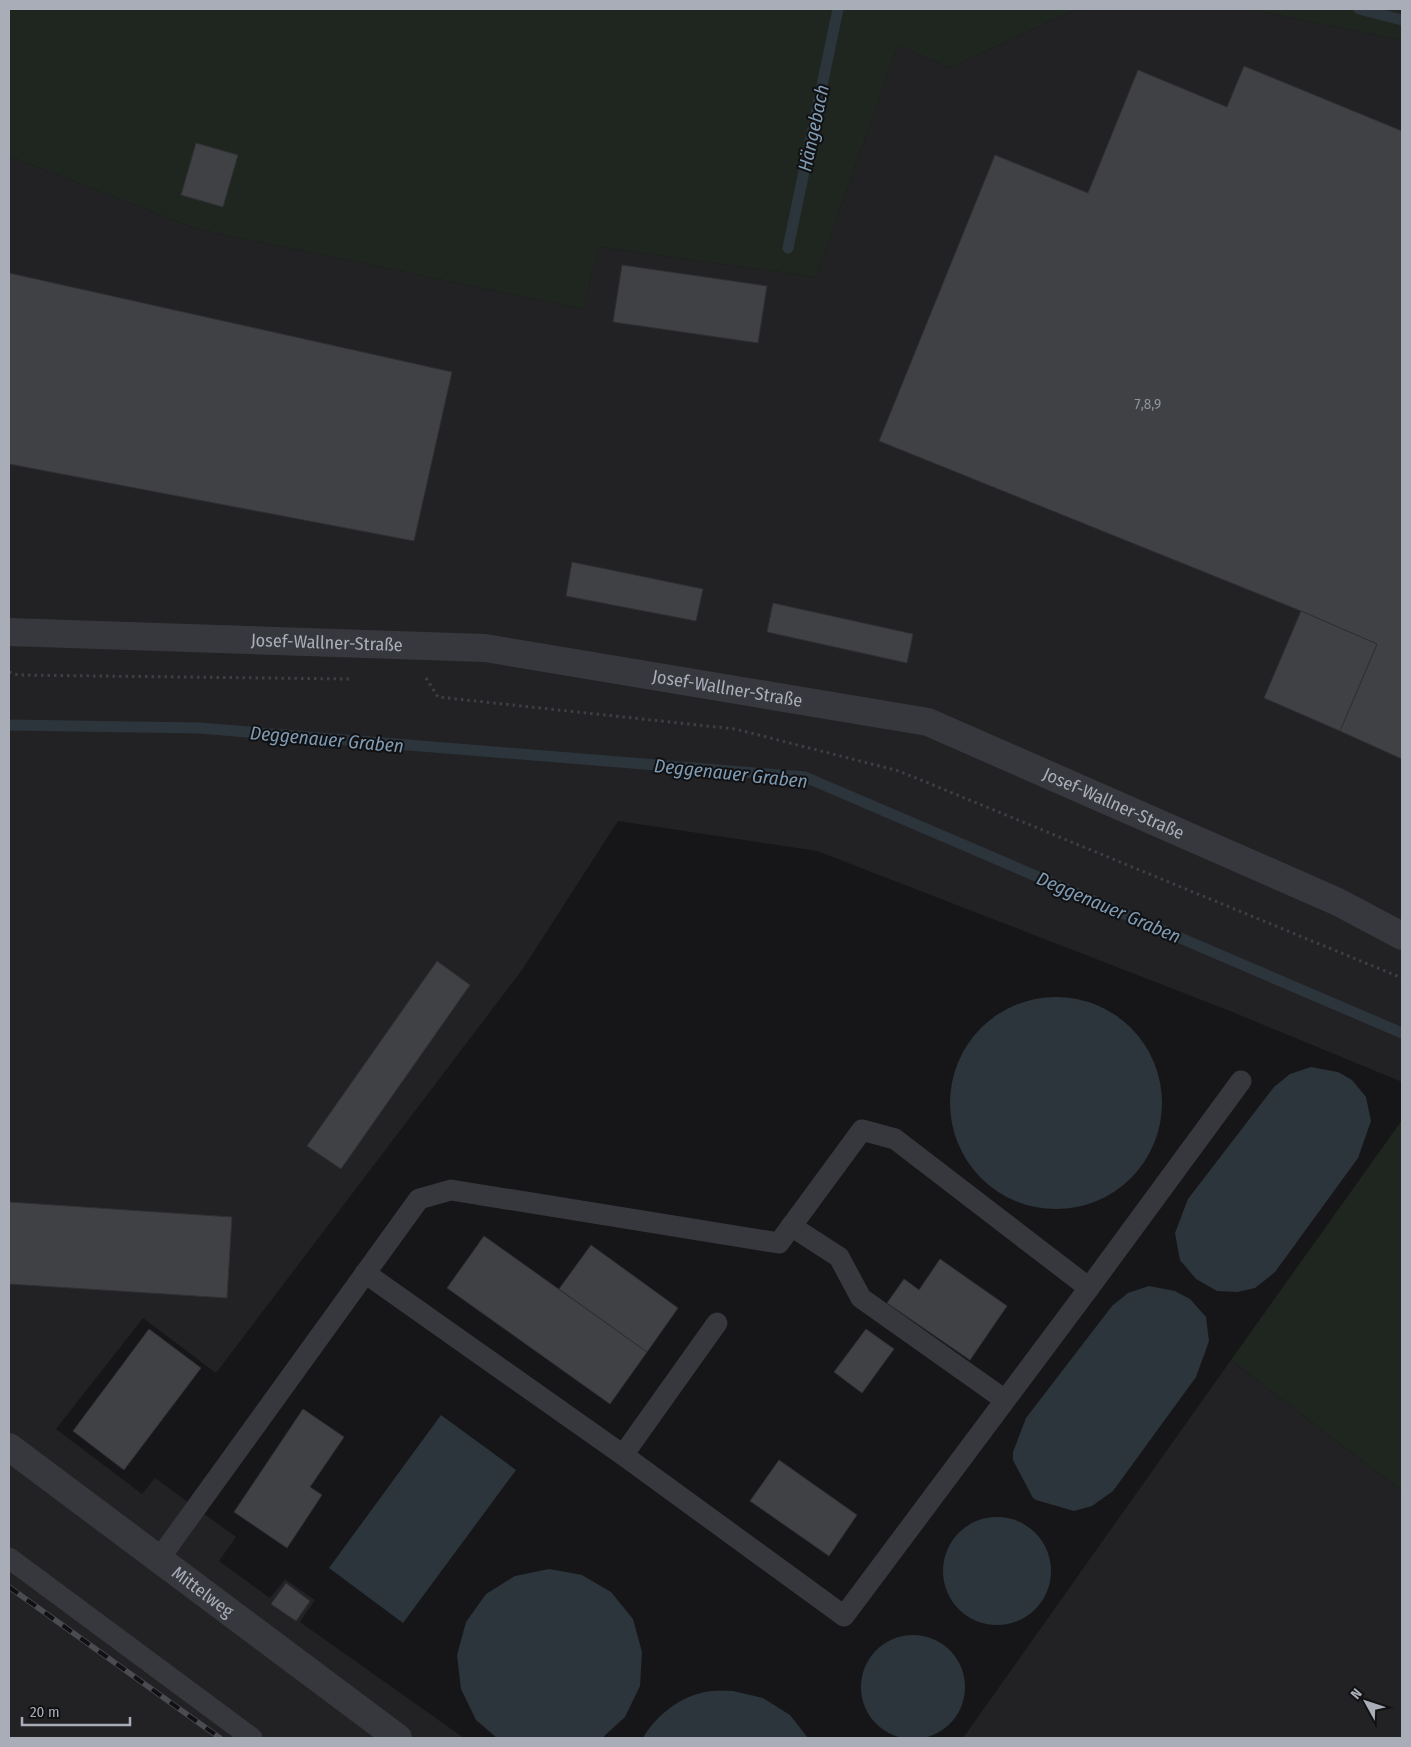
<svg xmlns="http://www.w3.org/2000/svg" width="1411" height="1747" viewBox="0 0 1411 1747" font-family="'Fira Sans Condensed',sans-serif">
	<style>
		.built { fill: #222225 }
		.green { fill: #1e261f }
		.water { fill: #2c353c }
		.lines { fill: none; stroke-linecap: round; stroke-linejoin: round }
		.stream { stroke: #2c353c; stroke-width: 11 }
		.building { fill: #404145; stroke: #303034 }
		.path { stroke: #3d3f44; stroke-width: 3; stroke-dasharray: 2.5 4; stroke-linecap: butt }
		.service { stroke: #37383d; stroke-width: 21 }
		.minor { stroke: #37383d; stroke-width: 28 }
		.rail-casing { stroke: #4a4c52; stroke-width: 5.5 }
		.rail { stroke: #111113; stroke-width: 4; stroke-dasharray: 11; stroke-linecap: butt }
		.labels { text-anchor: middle; stroke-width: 4; stroke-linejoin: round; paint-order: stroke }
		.number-label { font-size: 15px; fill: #8e929b }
		.street-label { font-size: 18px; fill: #a8adb8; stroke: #111113 }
		.water-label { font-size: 19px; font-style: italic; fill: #7f9bb3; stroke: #111113 }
	</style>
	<rect width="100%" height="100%" fill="#161618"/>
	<g class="built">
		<path d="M1077 9H1249L1402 40V1082L1225 1009 817 851 618 821 522 970 216 1373 143 1318 56 1429 142 1494 155 1478 236 1537 219 1561 270 1598 285 1579 315 1600 300 1622 464 1738H9V156L197 229 583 309 599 247 816 277 898 45 949 68Z"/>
		<path d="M1231 1360 1402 1491V1738H963Z"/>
	</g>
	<g class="green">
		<path d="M9 9H1077L949 68 898 45 816 277 599 247 583 309 197 229 9 156Z"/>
		<path d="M1249 9H1402V40Z"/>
		<path d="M1402 1120V1491L1231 1360Z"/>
	</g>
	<g class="water">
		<circle cx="1056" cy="1103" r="106"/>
		<path d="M1311 1067 1338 1072 1352 1080 1366 1097 1371 1121 1358 1158 1275 1272 1255 1288 1237 1292 1217 1291 1196 1279 1180 1260 1175 1233 1188 1199 1274 1087 1290 1074Z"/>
		<path d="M1149 1286 1175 1291 1190 1299 1206 1317 1209 1341 1196 1377 1113 1491 1092 1506 1074 1511 1036 1500 1033 1498 1013 1460V1452L1026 1418 1112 1306 1128 1293Z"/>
		<path d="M441 1415 516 1470 403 1623 329 1568Z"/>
		<circle cx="997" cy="1571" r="54"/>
		<path d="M549 1569 582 1575 611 1592 633 1619 642 1652 640 1686 625 1717 602 1738H497L476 1720 461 1689 457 1655 466 1622 486 1594 515 1576Z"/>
		<circle cx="913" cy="1687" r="52"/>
		<path d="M733 1691 763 1698 790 1715 808 1738H643C655 1717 677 1699 701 1693 711 1690 723 1691 733 1691Z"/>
	</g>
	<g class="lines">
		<g class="stream">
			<path d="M1359 9 1402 20"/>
			<path d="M788 248 838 9"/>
			<path d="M9 725 199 728 805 777 1402 1033"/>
		</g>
	</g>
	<g class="building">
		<path d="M1244 66 1402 131V759L1340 731 1377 644 1301 611 879 441 995 155 1088 193 1138 70 1227 107Z"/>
		<path d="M196 143 238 155 223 207 181 195Z"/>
		<path d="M622 265 767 286 758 343 613 322Z"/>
		<path d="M9 273 452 372 414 541 9 464Z"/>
		<path d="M572 562 703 589 696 621 566 596Z"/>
		<path d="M773 603 913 634 907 663 767 632Z"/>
		<path d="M1301 611 1377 644 1340 731 1264 698Z"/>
		<path d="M437 961 470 985 341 1169 307 1146Z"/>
		<path d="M9 1202 232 1217 227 1298 9 1284Z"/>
		<path d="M484 1236 647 1352 610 1404 447 1288Z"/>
		<path d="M591 1245 678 1308 647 1352 559 1289Z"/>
		<path d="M940 1259 1007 1306 970 1360 887 1303 904 1279 919 1290Z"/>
		<path d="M149 1329 201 1368 124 1470 73 1431Z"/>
		<path d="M866 1329 894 1349 862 1393 834 1372Z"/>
		<path d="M303 1409 344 1437 310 1487 322 1495 287 1548 234 1512Z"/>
		<path d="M779 1460 857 1515 829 1556 750 1501Z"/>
		<path d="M286 1583 310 1601 296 1621 271 1604Z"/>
	</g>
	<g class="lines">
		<g class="path">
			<path d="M9 672 18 675 349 679 351 677"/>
			<path d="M426 678 438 697 735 729 899 771 1402 978"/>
		</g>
		<g class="service">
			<path d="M791 1226 839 1257 861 1298 1005 1400"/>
			<path d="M365 1273 623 1455 844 1616 1089 1288 1241 1081"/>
			<path d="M623 1455 717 1323"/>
			<path d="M9 1558 252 1738"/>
			<path d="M159 1559 419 1199 451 1190 779 1243 862 1130 895 1139 1089 1288"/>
		</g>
		<g class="minor">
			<path id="s1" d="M9 632 485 648 928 722 1338 902 1402 936"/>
			<path id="s2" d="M9 1447 398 1738"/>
		</g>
		<g class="rail-casing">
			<path id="rail" d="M9 1587 220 1738"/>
		</g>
		<use href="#rail" class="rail"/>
	</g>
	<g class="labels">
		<g class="number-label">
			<text x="1148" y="409">7,8,9</text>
		</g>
		<g class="street-label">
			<text dy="6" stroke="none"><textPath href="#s1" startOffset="318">Josef-Wallner-Straße</textPath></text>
			<text dy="6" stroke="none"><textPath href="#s1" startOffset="722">Josef-Wallner-Straße</textPath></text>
			<text dy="6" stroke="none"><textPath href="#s1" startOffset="1128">Josef-Wallner-Straße</textPath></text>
			<text dy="6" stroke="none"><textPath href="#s2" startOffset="242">Mittelweg</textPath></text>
		</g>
		<g class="water-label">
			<text transform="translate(813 128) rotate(-78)" y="7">Hängebach</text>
			<text transform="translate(327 739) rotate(5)" y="7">Deggenauer Graben</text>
			<text transform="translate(731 773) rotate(6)" y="7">Deggenauer Graben</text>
			<text transform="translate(1109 907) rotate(23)" y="7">Deggenauer Graben</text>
		</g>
	</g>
	<rect width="1411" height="1747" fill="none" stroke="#a8adb8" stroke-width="20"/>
	<g transform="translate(1366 1702) rotate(310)" stroke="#111113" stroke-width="4" paint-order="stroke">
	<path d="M0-4L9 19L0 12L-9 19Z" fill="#a8adb8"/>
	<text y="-8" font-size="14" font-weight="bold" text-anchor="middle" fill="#a8adb8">N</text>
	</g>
	<path d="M22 1717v8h108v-8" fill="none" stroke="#a8adb8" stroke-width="2.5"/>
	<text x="30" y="1717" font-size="15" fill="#a8adb8" stroke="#111113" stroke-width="4" paint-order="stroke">20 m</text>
</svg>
